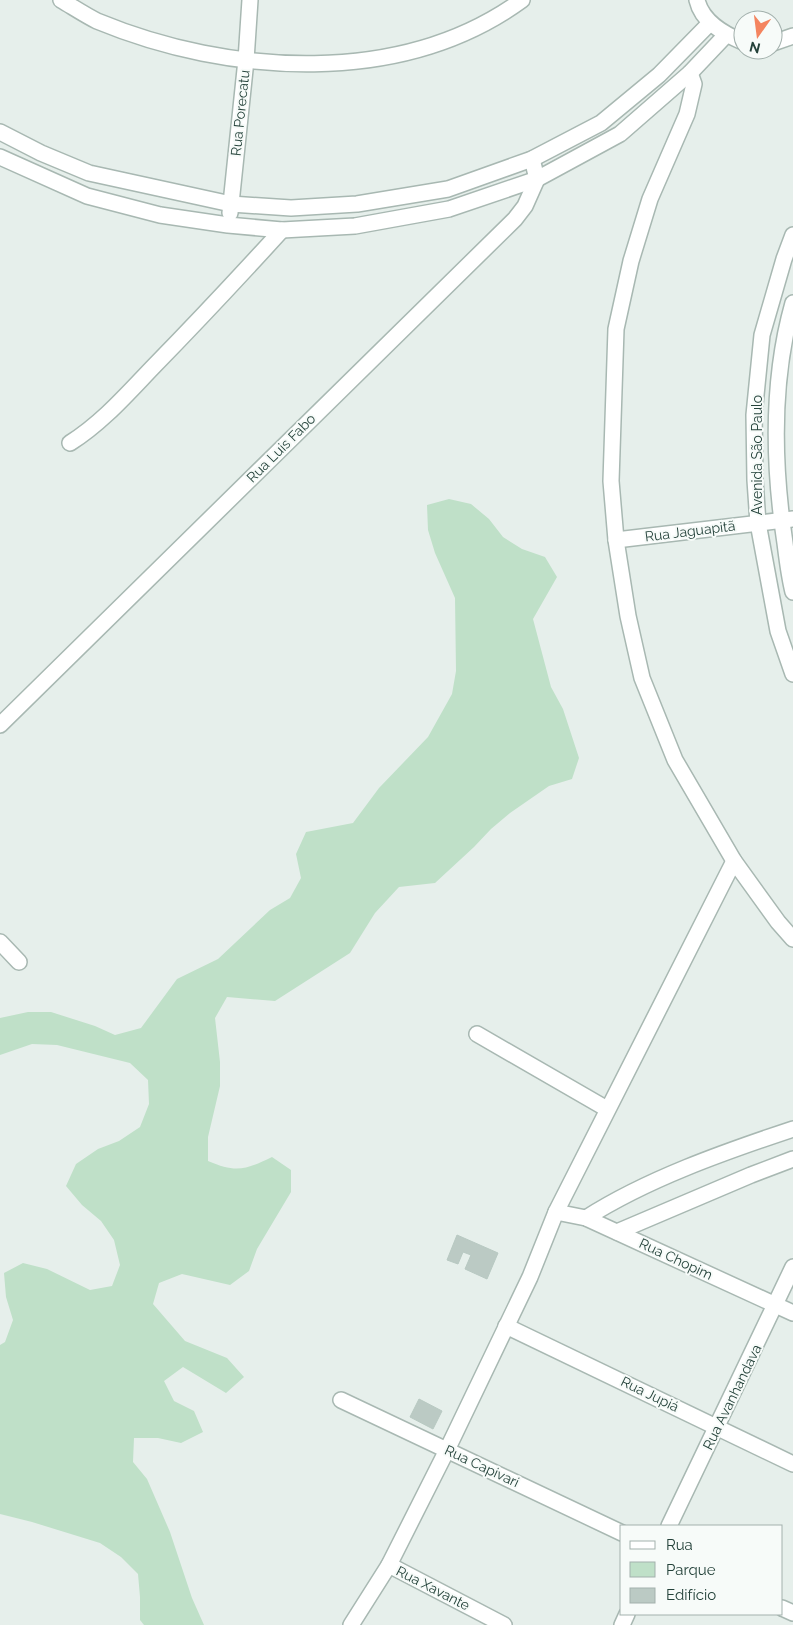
<svg xmlns="http://www.w3.org/2000/svg" width="793" height="1625" viewBox="0 0 793 1625" font-family="Raleway,sans-serif">
	<style>
		.green { fill: #bfe0c8 }
		.building { fill: #bbcac4; stroke: #b8c9c2 }
		.lines { fill: none; stroke-linecap: round; stroke-linejoin: round }
		.minor-casing { stroke: #a8b8b2; stroke-width: 18 }
		.minor { stroke: #fff; stroke-width: 15 }
		.labels { text-anchor: middle; stroke-width: 4; stroke-linejoin: round; paint-order: stroke }
		.street-label { font-size: 14px; fill: #24423a; stroke: #f7fbf9 }
	</style>
	<rect width="100%" height="100%" fill="#e6efeb"/>
	<path class="green" d="M449 499 471 504 489 519 503 537 522 549 545 557 557 577 533 619 551 687 563 709 579 758 572 779 549 786 510 813 491 829 474 847 435 883 399 887 375 913 350 953 275 1001 227 997 215 1018 220 1062V1086L208 1137V1161C236 1173 245 1170 272 1157L291 1170V1192L257 1249 249 1271 230 1285 182 1274 159 1283 153 1304 185 1341 227 1358 244 1377 226 1393 183 1367 164 1381 174 1401 194 1411 203 1432 181 1443 158 1438H134L133 1462 147 1479 170 1532 192 1598 204 1625H144L140 1620V1597L138 1574 121 1557 100 1543 32 1522 0 1514V1345L5 1342 13 1320 6 1297 4 1273 23 1263 47 1269 90 1290 112 1286 120 1265 114 1240 101 1221 82 1205 66 1186 76 1164 98 1149 119 1141 140 1127 149 1104 148 1080 130 1063 57 1045 32 1044 0 1055V1018L28 1012H51L95 1026 115 1035 141 1028 177 979 218 959 270 910 290 898 301 878 296 854 306 832 353 823 379 788 428 737 452 694 456 671 455 598 435 553 428 530 427 505Z"/>
	<g class="building">
		<path d="M457 1235 498 1253 487 1279 465 1269 471 1255 463 1252 458 1264 447 1260Z"/>
		<path d="M419 1399 442 1411 433 1429 410 1417Z"/>
	</g>
	<g class="lines">
		<g class="minor-casing">
			<g id="minor">
				<path d="M61 0C73 7 85 15 97 21 230 76 402 87 522 0"/>
				<path d="M697 0C702 22 724 34 743 42"/>
				<path d="M773 43 793 36"/>
				<path d="M690 73 694 84 687 114 650 199 631 261 616 329 611 481 616 540 628 616 642 678 675 760 734 861 778 922 793 939"/>
				<path d="M0 132 41 153 89 173 231 204 291 208 357 204 448 189 532 159 601 123 659 75 710 23"/>
				<path d="M0 157 87 196 160 215 228 225 282 230 355 226 449 209 537 179 620 134 690 73 726 35"/>
				<path d="M230 213 246 60 250 0"/>
				<path d="M793 235 784 259 762 335 754 415 755 480 758 523 778 631 793 674"/>
				<path d="M793 303C771 381 773 464 785 543 787 559 789 576 793 592"/>
				<path d="M70 443C102 423 128 393 154 366 198 321 240 276 282 230"/>
				<path d="M616 540 793 519"/>
				<path d="M0 725 515 219 525 206 537 179 532 159"/>
				<path d="M0 942 19 962"/>
				<path d="M477 1034 607 1109"/>
				<path d="M556 1212 586 1218 793 1313"/>
				<path d="M586 1218C647 1179 724 1152 793 1129"/>
				<path d="M617 1232 751 1175 793 1159"/>
				<path d="M506 1326 793 1464"/>
				<path d="M341 1400 622 1533"/>
				<path d="M669 1526 793 1267"/>
				<path d="M389 1565 504 1625"/>
				<path d="M782 1608 793 1613"/>
				<path d="M351 1625 389 1565 447 1450 530 1277 556 1212 734 861"/>
				<path d="M622 1625 627 1614"/>
			</g>
		</g>
		<use href="#minor" class="minor"/>
	</g>
	<g class="labels">
		<g class="street-label">
			<text transform="translate(240 113) rotate(-84)" y="5">Rua Porecatu</text>
			<text transform="translate(281 448) rotate(-45)" y="5">Rua Luis Fabo</text>
			<text transform="translate(757 455) rotate(-90)" y="5">Avenida São Paulo</text>
			<text transform="translate(690 531) rotate(-7)" y="5">Rua Jaguapitã</text>
			<text transform="translate(676 1259) rotate(25)" y="5">Rua Chopim</text>
			<text transform="translate(650 1394) rotate(26)" y="5">Rua Jupiá</text>
			<text transform="translate(732 1397) rotate(-64)" y="5">Rua Avanhandava</text>
			<text transform="translate(482 1466) rotate(25)" y="5">Rua Capivari</text>
			<text transform="translate(433 1588) rotate(27)" y="5">Rua Xavante</text>
		</g>
	</g>
	<rect x="620" y="1525" width="162" height="90" fill="#f7fbf9" stroke="#a3b1ad"/>
	<rect x="630" y="1541" width="25" height="8" fill="#ffffff" stroke="#a3b1ad"/>
	<text x="666" y="1550" font-size="15" fill="#24423a">Rua</text>
	<rect x="630" y="1562" width="25" height="15" fill="#bfe0c8" stroke="#a3b1ad"/>
	<text x="666" y="1575" font-size="15" fill="#24423a">Parque</text>
	<rect x="630" y="1588" width="25" height="15" fill="#bbcac4" stroke="#a3b1ad"/>
	<text x="666" y="1600" font-size="15" fill="#24423a">Edifício</text>
	<g transform="translate(758 35) rotate(194)"><circle r="24" fill="#f7fbf9" stroke="#a3b1ad"/>
	<path d="M0-4L9 19L0 12L-9 19Z" fill="#f4845f"/>
	<text y="-8" font-size="14" font-weight="bold" text-anchor="middle" fill="#24423a">N</text>
	</g>
</svg>
